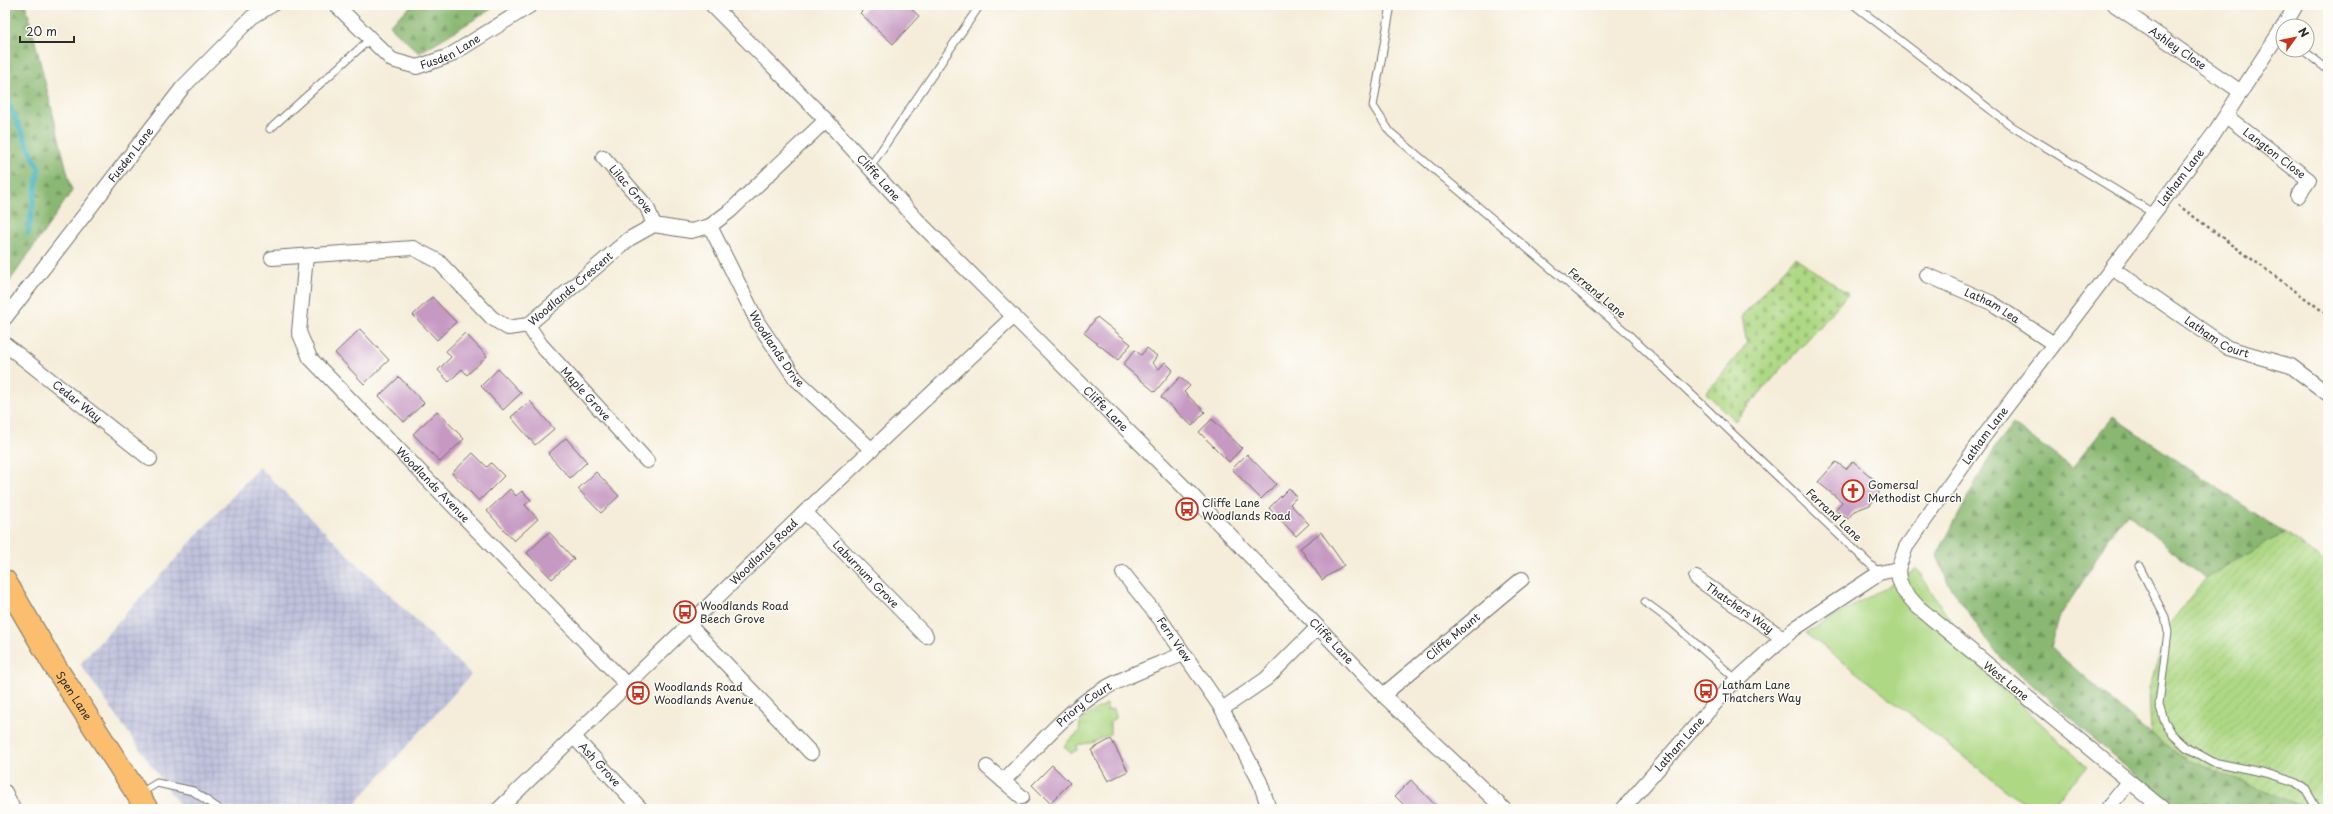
<svg xmlns="http://www.w3.org/2000/svg" width="2333" height="814" viewBox="0 0 2333 814" font-family="'Playpen Sans',sans-serif">
	<style>
		.industrial { fill: url(#industrial-grid) }
		.grass { fill: #aed884; stroke: #6c8258 }
		.forest { fill: url(#forest-firs); stroke: #5a724e }
		.cemetery { fill: url(#cemetery-stones); stroke: #6c8258 }
		.park { fill: url(#park-tufts); stroke: #6c8258 }
		.garden { fill: url(#garden-furrows); stroke: #6c8258 }
		.lines { fill: none; stroke-linecap: round; stroke-linejoin: round }
		.stream { stroke: #40b0ba; stroke-width: 5.5 }
		.building { fill: #c699c3 }
		.service-casing { stroke: #726f68; stroke-width: 9 }
		.minor-casing { stroke: #726f68; stroke-width: 16 }
		.primary-casing { stroke: #726f68; stroke-width: 24 }
		.path { stroke: #726f68; stroke-width: 2.5; stroke-dasharray: 3 3; stroke-linecap: butt }
		.service { stroke: #fff; stroke-width: 7 }
		.minor { stroke: #fff; stroke-width: 14 }
		.primary { stroke: #fabe6e; stroke-width: 22 }
		.labels { text-anchor: middle; stroke-width: 3; stroke-linejoin: round; paint-order: stroke }
		.street-label { font-size: 11px; fill: #2b2b2b; stroke: #fdfcf7 }
		.poi-label { font-size: 11px; fill: #2b2b2b; stroke: #fdfcf7; text-anchor: start }
	</style>
	<defs>
		<pattern id="industrial-grid" width="8" height="8" patternUnits="userSpaceOnUse"><rect width="8" height="8" fill="#c0c2dd"/><path d="M0 4h8M4 0v8" fill="none" stroke="#a5a7be"/></pattern>
		<pattern id="forest-firs" width="22" height="20" patternUnits="userSpaceOnUse"><rect width="22" height="20" fill="#8ab872"/><path d="M5 1l3.5 6h-7zM16 11l3.5 6h-7z" fill="#71965e"/></pattern>
		<pattern id="cemetery-stones" width="16" height="16" patternUnits="userSpaceOnUse"><rect width="16" height="16" fill="#aed884"/><path d="M2 7V4a2 2 0 0 1 4 0v3zM10 15v-3a2 2 0 0 1 4 0v3z" fill="#96ba72"/></pattern>
		<pattern id="park-tufts" width="24" height="20" patternUnits="userSpaceOnUse"><rect width="24" height="20" fill="#aed884"/><path d="M3 7l-1-3M5 7V3M7 7l1-3M15 17l-1-3M17 17v-4M19 17l1-3" fill="none" stroke="#96ba72"/></pattern>
		<pattern id="garden-furrows" width="10" height="10" patternUnits="userSpaceOnUse"><rect width="10" height="10" fill="#aed884"/><path d="M-1 1l2-2M0 10L10 0M9 11l2-2" fill="none" stroke="#96ba72"/></pattern>
	</defs>
	<rect width="100%" height="100%" fill="#fdfcf7"/>
	<filter id="ink" filterUnits="userSpaceOnUse"><feTurbulence type="fractalNoise" baseFrequency=".025" numOctaves="2"/><feDisplacementMap in="SourceGraphic" scale="8" xChannelSelector="R" yChannelSelector="G"/><feConvolveMatrix kernelMatrix="1 2 1 2 8 2 1 2 1" color-interpolation-filters="sRGB"/></filter>
	<filter id="wash" filterUnits="userSpaceOnUse"><feTurbulence type="fractalNoise" baseFrequency=".012" numOctaves="4" result="noise"/><feDisplacementMap in="SourceGraphic" scale="16" xChannelSelector="R" yChannelSelector="G"/><feGaussianBlur stdDeviation="0.9" result="paint"/><feColorMatrix in="noise" values="0 0 0 0 0 0 0 0 0 0 0 0 0 0 0 0 0 1.4 0 .05"/><feComposite in="paint" operator="in"/></filter>
	<g filter="url(#wash)">
		<rect width="100%" height="100%" fill="#f5edd9"/>
		<path class="industrial" d="M259 467 471 675 350 809H182L80 664Z"/>
		<path class="grass" d="M1917 569 1978 664 2087 767 2047 809H2030L1806 633Z"/>
		<g class="forest">
			<path d="M5 5H26L72 191 5 288Z"/>
			<path d="M413 5H498L419 53 389 25Z"/>
			<path d="M2113 417 2284 533 2205 578 2128 513 2108 537 2090 570 2058 619 2050 647 2151 735 2188 760 2308 809H2174L1997 654 1948 583 1937 555 1995 447 2013 424 2072 468Z"/>
		</g>
		<path class="cemetery" d="M1795 257 1848 294 1735 421 1706 393 1747 344 1742 316Z"/>
		<path class="park" d="M1107 703V710L1114 709 1116 717 1110 722V734L1094 742 1077 745V750L1071 753 1064 747 1066 743 1079 732 1080 723 1084 718Z"/>
		<path class="garden" d="M2284 533 2328 564V809H2308L2188 760 2151 735 2149 689 2168 626 2205 578Z"/>
		<g class="lines">
			<path class="stream" d="M5 82 8 103 39 169 28 233"/>
		</g>
		<g id="blocks">
			<g class="building">
				<path d="M868 5H907L919 16 893 44 860 13Z"/>
				<path d="M432 297 456 322 437 340 413 315Z"/>
				<path d="M1097 317 1131 344 1118 360 1084 333Z"/>
				<path d="M360 329 389 360 364 384 335 353Z"/>
				<path d="M465 333 487 356 467 375 462 369 449 382 438 370 451 357 446 351Z"/>
				<path d="M1147 348 1157 356 1152 363 1159 369 1165 362 1173 370 1155 392 1123 365 1135 350 1141 355Z"/>
				<path d="M498 369 521 393 503 410 481 386Z"/>
				<path d="M399 377 424 403 404 422 379 396Z"/>
				<path d="M1180 377 1190 386 1184 392 1205 412 1192 426 1161 397Z"/>
				<path d="M530 401 554 429 535 445 511 417Z"/>
				<path d="M437 411 464 439 440 462 413 434Z"/>
				<path d="M1212 419 1242 448 1229 462 1199 432Z"/>
				<path d="M566 438 587 462 570 478 548 454Z"/>
				<path d="M473 453 487 467 491 463 504 476 479 501 452 473Z"/>
				<path d="M1247 454 1276 484 1261 499 1232 469Z"/>
				<path d="M1853 461 1878 483 1879 493 1870 505 1854 511 1848 519 1835 510 1842 502 1818 482 1836 462 1846 469Z"/>
				<path d="M596 472 619 496 601 513 578 489Z"/>
				<path d="M1289 488 1297 497 1290 504 1309 524 1296 536 1269 508Z"/>
				<path d="M510 489 516 496 522 491 531 500 525 505 538 519 514 541 487 511Z"/>
				<path d="M549 532 574 559 552 579 527 553Z"/>
				<path d="M1321 532 1344 565 1322 580 1300 548Z"/>
				<path d="M1111 739 1128 771 1108 781 1091 750Z"/>
				<path d="M1052 765 1070 783 1050 803 1032 785Z"/>
				<path d="M1411 780 1439 809H1408L1395 796Z"/>
			</g>
		</g>
	</g>
	<g filter="url(#ink)">
		<use href="#blocks" fill-opacity="0" stroke="#726f68" stroke-width="1"/>
		<g class="lines">
			<g class="service-casing">
				<g id="service">
					<path d="M1391 5 1373 106 1390 132 1627 333 1879 573"/>
					<path d="M1854 5 2013 127 2153 213"/>
					<path d="M2327 5H2328"/>
					<path d="M2303 50 2328 70"/>
					<path d="M270 129 370 39"/>
					<path d="M870 167 980 5"/>
					<path d="M2139 566 2165 617 2168 632 2159 704 2164 720 2173 735 2186 747 2213 762 2266 773 2295 782 2306 790 2317 809"/>
					<path d="M1645 602 1668 619 1737 680"/>
					<path d="M139 794 157 783 193 791 219 809"/>
				</g>
			</g>
			<g class="minor-casing">
				<g id="minor">
					<path id="s1" d="M336 5 392 60 417 67 449 56 531 5"/>
					<path id="s2" d="M712 5 826 120 920 223 1183 486 1383 695 1504 809"/>
					<path id="s3" d="M2115 5 2241 92"/>
					<path d="M2284 26 2296 5"/>
					<path id="s4" d="M2226 116 2309 180 2298 196"/>
					<path id="s5" d="M603 157 647 207 654 225"/>
					<path id="s6" d="M710 226 758 323 796 379 872 450"/>
					<path id="s7" d="M306 256 299 332 310 358 628 686"/>
					<path id="s8" d="M272 258 413 248 438 261 492 318 508 328 528 325 629 239 654 225 691 231 710 226 730 211 826 120"/>
					<path id="s9" d="M2112 268 2228 348 2291 366 2328 394"/>
					<path id="s10" d="M1927 275 1992 303 2054 344"/>
					<path id="s11" d="M5 318 183 87 252 17 272 5"/>
					<path id="s12" d="M528 325 541 345 647 461"/>
					<path id="s13" d="M5 344 150 459"/>
					<path id="s14" d="M805 512 926 636"/>
					<path id="s15" d="M1123 573 1160 619 1222 709 1260 782 1269 809"/>
					<path id="s16" d="M1696 578 1783 638"/>
					<path d="M689 625 811 753"/>
					<path id="s17" d="M1383 695 1522 579"/>
					<path d="M1222 709 1266 679 1318 627"/>
					<path id="s18" d="M575 738 641 809"/>
					<path d="M987 767 1022 797"/>
					<path id="s19" d="M1003 781C1032 753 1060 718 1094 695 1121 677 1153 667 1183 654"/>
					<path d="M5 792 13 809"/>
					<path id="s20" d="M499 809 805 512 1014 316"/>
					<path id="s21" d="M1623 809 1732 684 1783 638 1797 627 1879 573 1898 569"/>
					<path d="M2107 809 2129 782"/>
					<path id="s22" d="M2163 809 1918 607 1903 590 1899 579 1898 569 1906 547 1982 439 2213 135 2283 27"/>
				</g>
			</g>
			<g class="primary-casing">
				<g id="primary">
					<path id="s23" d="M5 581 54 665 147 809"/>
				</g>
			</g>
			<path class="path" d="M2178 205 2328 315"/>
			<use href="#service" class="service"/>
			<use href="#minor" class="minor"/>
			<use href="#primary" class="primary"/>
		</g>
	</g>
	<defs>
		<g id="church-ring" transform="scale(1.15)"><circle r="9.5" fill="#fdfcf7" stroke="#c8321e" stroke-width="1.5"/><path d="M-1.2-6h2.4v3.5h3.3v2.4h-3.3V6h-2.4V-.1h-3.3v-2.4h3.3Z" fill="#c8321e"/></g>
		<g id="bus-ring" transform="scale(1.15)"><circle r="9.5" fill="#fdfcf7" stroke="#c8321e" stroke-width="1.5"/><path d="M-5-6H5V4H4V6H2V4H-2V6H-4V4H-5ZM-3.5-4V0h7V-4ZM-3.5 1.2v1.5H-2V1.2ZM2 1.2v1.5H3.5V1.2Z" fill="#c8321e"/></g>
	</defs>
	<g fill-rule="evenodd">
		<use href="#church-ring" x="1853" y="491"/>
		<use href="#bus-ring" x="1187" y="509"/>
		<use href="#bus-ring" x="685" y="612"/>
		<use href="#bus-ring" x="1706" y="691"/>
		<use href="#bus-ring" x="638" y="693"/>
	</g>
	<g class="labels">
		<g class="street-label">
			<text dy="4" stroke="none"><textPath href="#s3" startOffset="76">Ashley Close</textPath></text>
			<text dy="4" stroke="none"><textPath href="#s1" startOffset="141">Fusden Lane</textPath></text>
			<text dy="4" stroke="none"><textPath href="#s11" startOffset="206">Fusden Lane</textPath></text>
			<text dy="4" stroke="none"><textPath href="#s4" startOffset="61">Langton Close</textPath></text>
			<text dy="4" stroke="none"><textPath href="#s2" startOffset="240">Cliffe Lane</textPath></text>
			<text dy="4" stroke="none"><textPath href="#s22" startOffset="846">Latham Lane</textPath></text>
			<text dy="4" stroke="none"><textPath href="#s5" startOffset="43">Lilac Grove</textPath></text>
			<text dy="4" stroke="none"><textPath href="#s8" startOffset="343">Woodlands Crescent</textPath></text>
			<text transform="translate(1597 293) rotate(40)" y="4">Ferrand Lane</text>
			<text dy="4" stroke="none"><textPath href="#s10" startOffset="72">Latham Lea</textPath></text>
			<text dy="4" stroke="none"><textPath href="#s9" startOffset="126">Latham Court</textPath></text>
			<text dy="4" stroke="none"><textPath href="#s6" startOffset="140">Woodlands Drive</textPath></text>
			<text dy="4" stroke="none"><textPath href="#s12" startOffset="90">Maple Grove</textPath></text>
			<text dy="4" stroke="none"><textPath href="#s13" startOffset="92">Cedar Way</textPath></text>
			<text dy="4" stroke="none"><textPath href="#s2" startOffset="564">Cliffe Lane</textPath></text>
			<text dy="4" stroke="none"><textPath href="#s22" startOffset="522">Latham Lane</textPath></text>
			<text dy="4" stroke="none"><textPath href="#s7" startOffset="281">Woodlands Avenue</textPath></text>
			<text transform="translate(1834 515) rotate(43)" y="4">Ferrand Lane</text>
			<text dy="4" stroke="none"><textPath href="#s20" startOffset="369">Woodlands Road</textPath></text>
			<text dy="4" stroke="none"><textPath href="#s14" startOffset="87">Laburnum Grove</textPath></text>
			<text dy="4" stroke="none"><textPath href="#s16" startOffset="53">Thatchers Way</textPath></text>
			<text dy="4" stroke="none"><textPath href="#s17" startOffset="91">Cliffe Mount</textPath></text>
			<text dy="4" stroke="none"><textPath href="#s15" startOffset="84">Fern View</textPath></text>
			<text dy="4" stroke="none"><textPath href="#s2" startOffset="888">Cliffe Lane</textPath></text>
			<text transform="translate(2006 681) rotate(39)" y="4">West Lane</text>
			<text dy="4" stroke="none"><textPath href="#s23" startOffset="134">Spen Lane</textPath></text>
			<text dy="4" stroke="none"><textPath href="#s19" startOffset="112">Priory Court</textPath></text>
			<text dy="4" stroke="none"><textPath href="#s21" startOffset="86">Latham Lane</textPath></text>
			<text dy="4" stroke="none"><textPath href="#s18" startOffset="36">Ash Grove</textPath></text>
		</g>
		<g class="poi-label">
			<text x="1868" y="489">Gomersal<tspan x="1868" dy="13">Methodist Church</tspan></text>
			<text x="1202" y="507">Cliffe Lane<tspan x="1202" dy="13">Woodlands Road</tspan></text>
			<text x="700" y="610">Woodlands Road<tspan x="700" dy="13">Beech Grove</tspan></text>
			<text x="1722" y="689">Latham Lane<tspan x="1722" dy="13">Thatchers Way</tspan></text>
			<text x="654" y="691">Woodlands Road<tspan x="654" dy="13">Woodlands Avenue</tspan></text>
		</g>
	</g>
	<rect width="2333" height="814" fill="none" stroke="#fdfcf7" stroke-width="20"/>
	<g transform="translate(2295 38) rotate(57)"><circle r="19" fill="#fdfcf7" stroke="#a9a8a5"/>
	<path d="M0-3L7 15L0 10L-7 15Z" fill="#c8321e"/>
	<text y="-6" font-size="11" font-weight="bold" text-anchor="middle" fill="#2b2b2b">N</text>
	</g>
	<path d="M20 36v6h54v-6" fill="none" stroke="#2b2b2b" stroke-width="2"/>
	<text x="26" y="36" font-size="12" fill="#2b2b2b" stroke="#fdfcf7" stroke-width="3" paint-order="stroke">20 m</text>
</svg>
